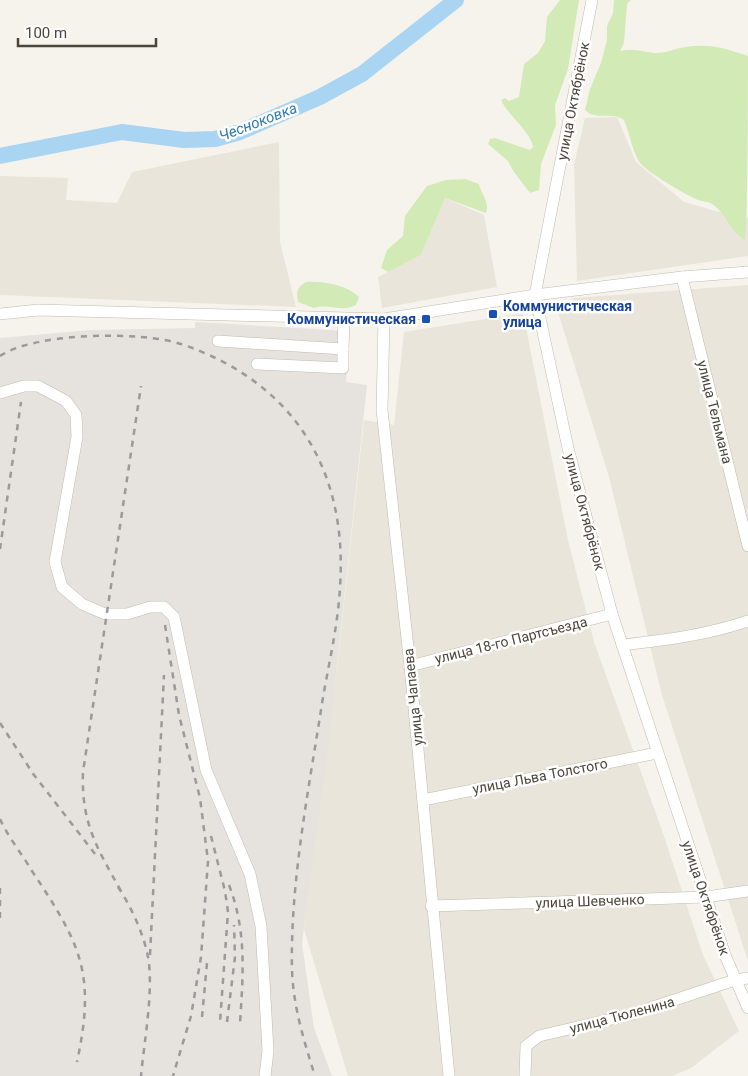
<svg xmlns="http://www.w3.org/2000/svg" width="748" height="1076" viewBox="0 0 748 1076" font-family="Roboto,sans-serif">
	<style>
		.residential { fill: #eae5da }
		.industrial { fill: #e6e2dd }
		.green { fill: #d2eab5 }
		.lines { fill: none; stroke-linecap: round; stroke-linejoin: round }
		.river { stroke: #a9d4f2; stroke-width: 16 }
		.minor-casing { stroke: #c2bbae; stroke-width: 12 }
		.minor { stroke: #fff; stroke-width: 11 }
		.rail { stroke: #9a9a9a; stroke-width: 2.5; stroke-dasharray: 6 6; stroke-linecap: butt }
		.transit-dot { fill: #1a4fb4; stroke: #fff; stroke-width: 2 }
		.labels { text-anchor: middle; stroke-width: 5; stroke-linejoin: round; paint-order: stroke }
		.street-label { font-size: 14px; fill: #4b4439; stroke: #fff }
		.transit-label { font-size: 14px; font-weight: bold; fill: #164399; stroke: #fff; text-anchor: start }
		.water-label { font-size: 15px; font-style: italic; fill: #2e7ab2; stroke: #fff }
	</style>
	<rect width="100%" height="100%" fill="#f6f3ec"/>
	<g class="residential">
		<path d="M617 117 636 162 684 202 723 213 748 218V256L577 281 574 165 585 118Z"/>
		<path d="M279 142 280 242 296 307 0 295V176L68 178 66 200 117 203 132 172Z"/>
		<path d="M445 198 484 215 497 287 382 308 378 277 421 255Z"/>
		<path d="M748 285V961L662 695 609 477 558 312 574 298Z"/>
		<path d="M523 313 568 540 594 642 663 833 703 955 739 1031 691 1068 672 1076H348L304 929 337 668 364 420 394 425 404 332Z"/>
	</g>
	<path class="industrial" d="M195 322 350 331 346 382 367 385 329 740 302 943 314 1028 332 1076H0V338L91 330 195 328Z"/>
	<g class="green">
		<path d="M560 0H579L568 69 555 105 556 125 541 164 539 190 530 193 514 172 508 161 488 144 490 139 495 138 530 150 533 147C532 133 506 113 501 100L505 98 509 101 519 97 524 64 538 53 545 41 547 17Z"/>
		<path d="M614 0H631L627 4 624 43 620 51C634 47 645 53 659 53 669 52 677 48 686 47 707 43 729 49 748 56 748 79 748 232 745 240 729 231 728 215 712 204 708 201 703 202 698 200 686 195 647 172 640 163 632 151 630 134 624 120 613 111 595 121 585 110L590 89 601 63 607 40V26L613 13Z"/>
		<path d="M465 179 479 184C481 194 490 202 486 213L445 198 421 255 388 272 381 268 387 250 403 236 405 216 427 186 446 180Z"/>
		<path d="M306 282C323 281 347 285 359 297L356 305C342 313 329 303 314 308L298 302C296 292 297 287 306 282Z"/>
	</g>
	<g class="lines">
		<path class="river" d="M0 156 122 132 184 140 215 139 240 132 320 97 362 74 456 0"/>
		<g class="minor-casing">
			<g id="minor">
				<path d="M592 0 535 295 568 448 612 614 725 955 748 1008"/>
				<path d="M682 277 748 546"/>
				<path d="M0 314 38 310 384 319 535 295 682 277 748 272"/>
				<path d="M384 319 382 410 410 666 449 1076"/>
				<path d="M218 341 343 349 344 319"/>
				<path d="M257 364 343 368V349"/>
				<path d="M0 393 24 386H38L66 401 76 415 77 437 55 562 62 587 82 604 105 614H127L150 607H164L174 617 206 770 250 874 261 926 268 1051 265 1076"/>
				<path d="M622 645C665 640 707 635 748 621"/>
				<path d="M410 666 612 614"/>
				<path d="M423 800 657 753"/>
				<path d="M431 906 706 897 748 891"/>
				<path d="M525 1076 526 1046 539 1036 629 1015 735 980 748 978"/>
			</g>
		</g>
		<use href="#minor" class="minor"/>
		<g class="rail">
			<path d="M0 356C36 332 141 331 181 344 294 382 348 470 340 587 338 628 327 670 321 710 308 793 290 886 292 969 293 1006 304 1041 315 1076"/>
			<path d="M0 549 21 402"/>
			<path d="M165 625 179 715 200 798 208 861 201 957 191 1016 173 1076"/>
			<path d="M0 723 34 775 95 854"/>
			<path d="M0 819C8 837 22 854 32 871 81 945 96 973 77 1062"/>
			<path d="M211 836 225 891 228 912 220 1022"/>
			<path d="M229 885C247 932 243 974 240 1024"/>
			<path d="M118 887C131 906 144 935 148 957 154 990 144 1042 141 1076"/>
			<path d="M0 888V921"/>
			<path d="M121 891C97 848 81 823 83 772L141 386"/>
			<path d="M150 955 164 675"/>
			<path d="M202 1017 207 963"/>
			<path d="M227 1022 235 957 234 925"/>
		</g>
	</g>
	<g class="transit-dot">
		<rect x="488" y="309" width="10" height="10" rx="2.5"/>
		<rect x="421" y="314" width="10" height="10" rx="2.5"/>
	</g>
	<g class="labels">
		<g class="street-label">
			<text transform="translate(573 101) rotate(-79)" y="5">улица Октябрёнок</text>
			<text transform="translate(715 412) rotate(76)" y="5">улица Тельмана</text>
			<text transform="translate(585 512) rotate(75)" y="5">улица Октябрёнок</text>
			<text transform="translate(511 640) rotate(-14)" y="5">улица 18-го Партсъезда</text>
			<text transform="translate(413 697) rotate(-96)" y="5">улица Чапаева</text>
			<text transform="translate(540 776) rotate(-11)" y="5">улица Льва Толстого</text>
			<text transform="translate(706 898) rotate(71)" y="5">улица Октябрёнок</text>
			<text transform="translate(590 901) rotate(-2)" y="5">улица Шевченко</text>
			<text transform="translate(622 1015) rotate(-15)" y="5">улица Тюленина</text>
		</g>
		<g class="transit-label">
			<text x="503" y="311">Коммунистическая<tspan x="503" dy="16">улица</tspan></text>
			<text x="416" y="324" text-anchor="end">Коммунистическая</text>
		</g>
		<g class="water-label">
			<text transform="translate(258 122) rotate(-21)" y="5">Чесноковка</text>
		</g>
	</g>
	<path d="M18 38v8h138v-8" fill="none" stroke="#4b4439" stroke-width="2.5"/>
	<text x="25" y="38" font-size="15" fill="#4b4439" stroke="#ffffff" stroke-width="4" paint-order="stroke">100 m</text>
</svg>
